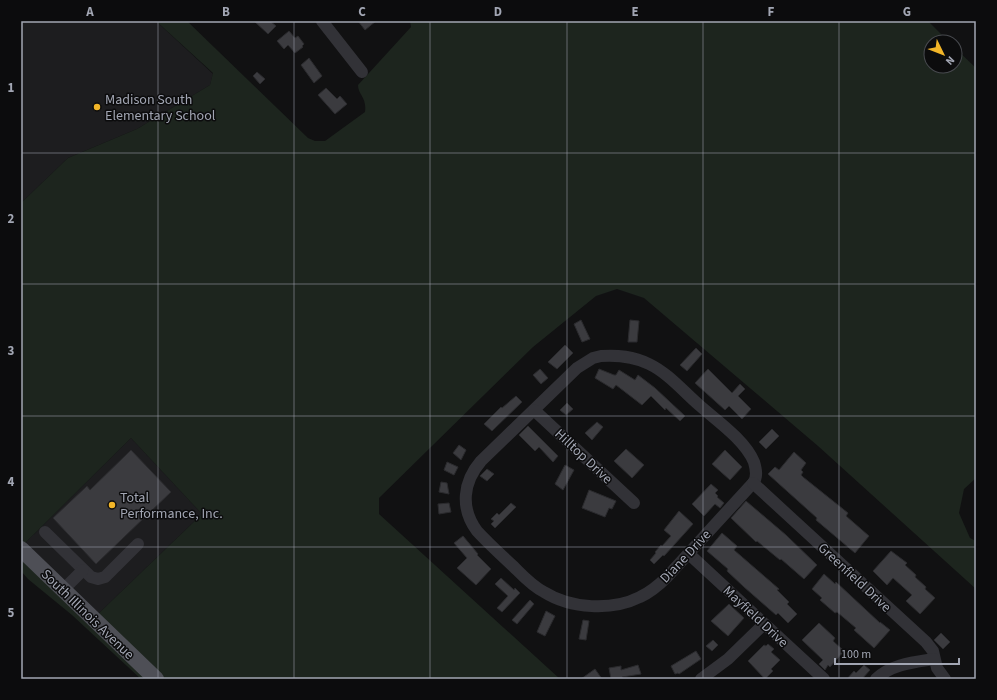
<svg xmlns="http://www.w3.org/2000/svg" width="997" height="700" viewBox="0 0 997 700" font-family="'Source Sans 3',sans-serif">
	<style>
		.built { fill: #1d1d1f }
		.green { fill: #1d251e }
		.building { fill: #3b3b3f; stroke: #2b2b2e }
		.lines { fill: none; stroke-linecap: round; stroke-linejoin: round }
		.minor { stroke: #323237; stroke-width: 12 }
		.major { stroke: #4e4f56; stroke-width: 16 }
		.grid { fill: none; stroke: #a2a6b3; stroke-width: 1; stroke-opacity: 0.55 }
		.poi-dot { fill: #f2b528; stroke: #0c0c0d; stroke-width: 1.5 }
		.labels { text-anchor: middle; stroke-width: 3; stroke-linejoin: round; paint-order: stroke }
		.poi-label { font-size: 14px; fill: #a2a6b3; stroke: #0c0c0d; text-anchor: start }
		.street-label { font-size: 14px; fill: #a2a6b3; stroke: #0c0c0d }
		.neatline { fill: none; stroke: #a2a6b3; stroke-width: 1.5 }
		.grid-label { font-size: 13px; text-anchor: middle; font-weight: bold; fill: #a2a6b3 }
	</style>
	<rect width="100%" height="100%" fill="#111112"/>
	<g class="built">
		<path d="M21 21H156L213 74 210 85 137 129 68 158 21 203Z"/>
		<path d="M131 438 202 514 97 615 23 545Z"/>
	</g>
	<g class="green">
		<path d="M156 21H187L308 138 315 141H325L365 112C367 97 358 95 358 85L411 27 410 21H928L949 42H931V66H955V48L976 68V478L964 489 959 513 970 538 976 541V589L818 446 644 298 617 289 596 296 533 347 379 498V514L560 679H164L97 615 202 514 131 438 23 545 21 543V203L68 158 137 129 210 85 213 73Z"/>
		<path d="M21 556 150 679H141L72 615 28 579 21 571Z"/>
	</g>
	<g class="building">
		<path d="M254 21H270L276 26 268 34Z"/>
		<path d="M358 21H376L365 30Z"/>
		<path d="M289 31 295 38 298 36 304 44 302 46 303 47 295 53 288 45 284 49 277 41Z"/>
		<path d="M309 58 322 76 314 83 301 65Z"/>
		<path d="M257 72 265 79 260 84 253 76Z"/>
		<path d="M326 88 337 99 340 96 347 104 335 114 318 95Z"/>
		<path d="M581 320 590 339 582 342 574 324Z"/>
		<path d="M630 320 639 321 637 342H628Z"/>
		<path d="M565 345 573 353 557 369 548 362Z"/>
		<path d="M696 348 702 354 687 371 680 365Z"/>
		<path d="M540 369 548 378 541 384 533 375Z"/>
		<path d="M599 369 614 375H616L619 370 635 380 638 375 655 388 685 416 680 421 666 408 665 410 651 396 642 405 616 385 613 389 595 378Z"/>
		<path d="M708 369 732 393 740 384 745 389 738 396 751 409 742 419 729 406 725 410 695 383Z"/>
		<path d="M516 396 522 402 492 431 484 424 501 407 502 408Z"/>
		<path d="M567 403 573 409 566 415 560 410Z"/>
		<path d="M597 422 603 427 592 440 585 433Z"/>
		<path d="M528 426 558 456 553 462 539 447 535 451 519 435Z"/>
		<path d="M772 429 779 436 766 449 759 442Z"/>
		<path d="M459 445 466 450 461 460 453 453Z"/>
		<path d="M626 449 644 465 632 478 614 461Z"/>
		<path d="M131 450 171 492 96 564 53 518 87 486 90 490Z"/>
		<path d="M725 450 742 467 730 480 712 464Z"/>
		<path d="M794 452 806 463 801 470 803 472 801 475 803 477 848 513 846 516 869 536 855 553 816 520 817 518 768 474 775 467 779 470Z"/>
		<path d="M447 462 458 467 454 475 444 470Z"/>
		<path d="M565 465 574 470 563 490 555 484Z"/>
		<path d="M487 469 494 474 487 481 480 476Z"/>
		<path d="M441 482 447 483 449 494 439 492Z"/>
		<path d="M711 484 718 490 715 493 718 496 717 497 724 503 720 508 715 504 704 516 692 504Z"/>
		<path d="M589 490 616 501 612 509 609 508 605 517 582 508Z"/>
		<path d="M746 501 786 535 817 565 804 579 781 559 780 560 757 541 756 542 731 518Z"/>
		<path d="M449 503 451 512 439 514 438 504Z"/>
		<path d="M511 503 516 507 495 528 491 524 494 521 491 519 497 513 499 515Z"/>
		<path d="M679 511 693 524 664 556 663 555 654 564 650 560 656 553 655 552 661 545 662 546 671 536 664 530Z"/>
		<path d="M722 533 737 546 734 550 779 589 777 590 789 602 787 604 797 614 788 623 778 613 776 615 744 587 727 571 728 569 707 551Z"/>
		<path d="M463 536 478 554 477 555 491 569 476 585 457 568 467 558 454 543Z"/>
		<path d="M891 551 907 563 905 565 916 575 915 577 926 587 925 589 935 598 920 614 906 601 912 595 893 578 887 585 873 571Z"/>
		<path d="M824 574 835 584 836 582 880 623V622L890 630 874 648 854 630 856 628 837 612 835 613 820 600 822 598 812 589Z"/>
		<path d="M501 578 514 590 515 588 520 593 502 612 497 608 508 596 495 584Z"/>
		<path d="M530 600 534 604 517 624 512 620Z"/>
		<path d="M729 604 744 618 728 636 711 621Z"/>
		<path d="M546 611 555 616 545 636 537 632Z"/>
		<path d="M583 620 589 621 586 640 579 639Z"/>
		<path d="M819 623 835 638 833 641 844 651 830 667 828 665 825 670 819 664 823 660 802 640Z"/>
		<path d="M941 633 950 642 943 649 934 640Z"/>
		<path d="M713 640 718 645 712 651 706 646Z"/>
		<path d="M768 644 774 649 771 652 780 660 771 669 773 671 765 679 748 661 764 645 766 646Z"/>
		<path d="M696 651 701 659 679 674 678 673 675 674 671 666Z"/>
		<path d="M638 665 641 674 622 677 623 679H611L609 668 621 666V670Z"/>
		<path d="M864 665 870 670 862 679H847L854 671 856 673Z"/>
		<path d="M595 669 602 679H581Z"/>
	</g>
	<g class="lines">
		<g class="minor">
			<path d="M322 21 362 72"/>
			<path d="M601 356C618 355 633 356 649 364 668 373 683 391 699 405 716 420 745 440 754 462 756 469 758 477 753 483L667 577C659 585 651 592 640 597 612 611 571 609 544 592 532 586 523 576 514 567 501 555 488 543 477 531 460 508 463 482 481 461L577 368 593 358Z"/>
			<path d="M534 410 634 503"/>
			<path d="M753 483 926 642 933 651 937 668 945 679"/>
			<path d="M45 532 91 577 98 579 105 577 138 544"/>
			<path d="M689 554 824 679"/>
			<path d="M63 590 83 570"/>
			<path d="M701 679 728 659 764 624"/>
			<path d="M876 679C891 664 915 662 934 659"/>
		</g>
		<path class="major" d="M21 549 156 679"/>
	</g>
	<path class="grid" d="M158 21V679M294 21V679M430 21V679M567 21V679M703 21V679M839 21V679M21 153H976M21 284H976M21 416H976M21 547H976"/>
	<g class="poi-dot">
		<circle cx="97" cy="107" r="4"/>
		<circle cx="112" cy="505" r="4"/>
	</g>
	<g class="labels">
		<g class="poi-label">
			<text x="105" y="104">Madison South<tspan x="105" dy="16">Elementary School</tspan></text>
			<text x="120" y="502">Total<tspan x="120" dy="16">Performance, Inc.</tspan></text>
		</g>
		<g class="street-label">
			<text transform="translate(584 456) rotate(43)" y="5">Hilltop Drive</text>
			<text transform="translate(685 556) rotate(-47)" y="5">Diane Drive</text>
			<text transform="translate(855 577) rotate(43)" y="5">Greenfield Drive</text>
			<text transform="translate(88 614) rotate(44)" y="5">South Illinois Avenue</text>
			<text transform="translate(756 616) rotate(43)" y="5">Mayfield Drive</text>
		</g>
	</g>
	<rect width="997" height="700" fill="none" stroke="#0c0c0d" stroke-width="44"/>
	<g transform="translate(943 54) rotate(133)"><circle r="19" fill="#0c0c0d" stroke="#484a4f"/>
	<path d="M0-3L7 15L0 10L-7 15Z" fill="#f2b528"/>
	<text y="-6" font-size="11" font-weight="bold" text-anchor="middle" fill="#a2a6b3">N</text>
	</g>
	<path d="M835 658v6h124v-6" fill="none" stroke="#a2a6b3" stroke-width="2"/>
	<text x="841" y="658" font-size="12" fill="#a2a6b3" stroke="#0c0c0d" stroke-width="3" paint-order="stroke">100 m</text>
	<rect x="22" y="22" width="953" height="656" class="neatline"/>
	<g class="grid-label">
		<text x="90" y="16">A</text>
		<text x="226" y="16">B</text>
		<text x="362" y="16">C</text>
		<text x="498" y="16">D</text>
		<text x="635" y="16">E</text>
		<text x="771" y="16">F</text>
		<text x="907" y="16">G</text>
		<text x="11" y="92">1</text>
		<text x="11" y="223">2</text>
		<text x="11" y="355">3</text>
		<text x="11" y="486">4</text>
		<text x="11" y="617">5</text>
	</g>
</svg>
